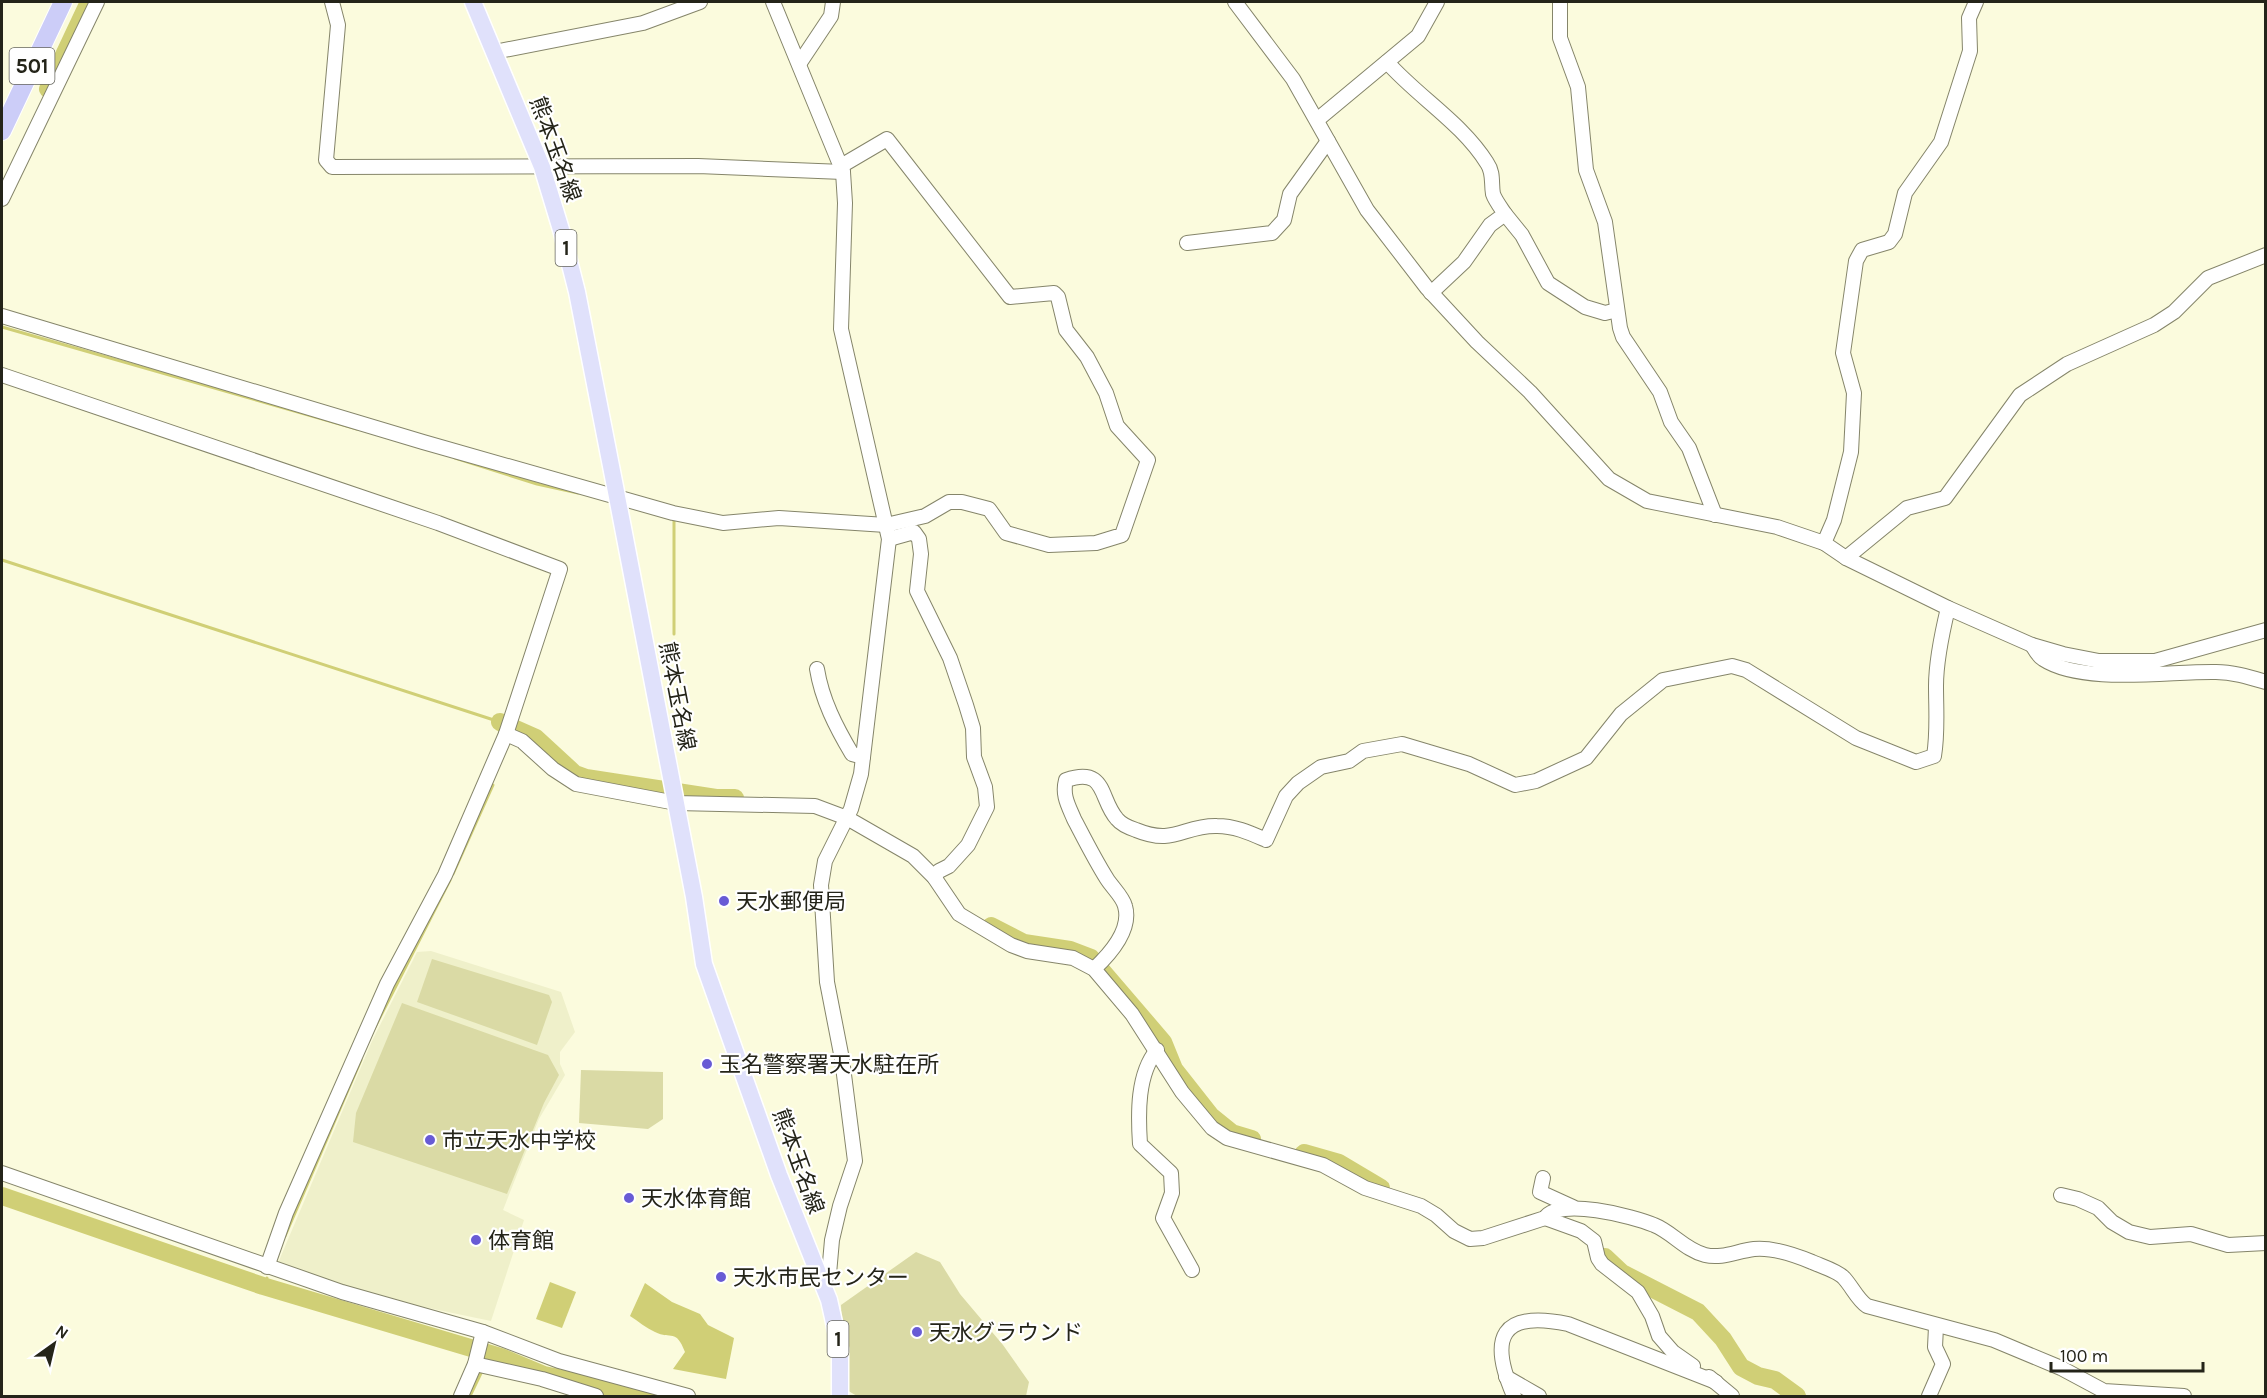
<svg xmlns="http://www.w3.org/2000/svg" width="2267" height="1398" viewBox="0 0 2267 1398" font-family="Karla,'Noto Sans JP',sans-serif">
	<style>
		.built { fill: #eff0ca }
		.green { fill: #dadaa5 }
		.water { fill: #d0cf76 }
		.lines { fill: none; stroke-linecap: round; stroke-linejoin: round }
		.stream { stroke: #d0cf76; stroke-width: 3 }
		.river { stroke: #d0cf76; stroke-width: 18 }
		.minor-casing { stroke: #85856a; stroke-width: 16 }
		.major-casing { stroke: #fff; stroke-width: 19 }
		.highway-casing { stroke: #fff; stroke-width: 20 }
		.minor { stroke: #fff; stroke-width: 14 }
		.major { stroke: #e0e1fb; stroke-width: 16 }
		.highway { stroke: #cccdf8; stroke-width: 18 }
		.poi-dot { fill: #685bd5; stroke: #fff; stroke-width: 2 }
		.labels { text-anchor: middle; stroke-width: 4.5; stroke-linejoin: round; paint-order: stroke }
		.shield { fill: #fff; stroke: #66665e; stroke-width: 1.5 }
		.shield-label { font-size: 21px; font-weight: bold; fill: #242419 }
		.street-label { font-size: 22px; fill: #242419; stroke: #fff }
		.poi-label { font-size: 22px; fill: #242419; stroke: #fff; text-anchor: start }
	</style>
	<rect width="100%" height="100%" fill="#fbfbdd"/>
	<path class="built" d="M431 951 561 992 575 1032 560 1052V1064L565 1075 539 1119 503 1210 524 1220 491 1321 419 1306 338 1284 278 1263 372 1041 417 952Z"/>
	<g class="green">
		<path d="M432 959 549 995 552 1002 537 1045 417 1002Z"/>
		<path d="M402 1003 548 1055 559 1075 544 1103 507 1194 353 1142 356 1113Z"/>
		<path d="M581 1070 663 1072V1119L648 1129 579 1123Z"/>
		<path d="M916 1252 940 1262 960 1294 1003 1345 1029 1382 1026 1396H857L845 1389 841 1305Z"/>
	</g>
	<g class="water">
		<path d="M550 1282 576 1292 562 1328 536 1319Z"/>
		<path d="M645 1283 672 1302 700 1314 708 1325 734 1338 726 1379 673 1369 685 1352C676 1328 671 1340 655 1332 646 1328 638 1321 630 1316Z"/>
	</g>
	<g class="lines">
		<g class="stream">
			<path d="M2 327 357 429"/>
			<path d="M455 458 537 484 578 493"/>
			<path d="M671 518H674V634"/>
			<path d="M2 560 500 722"/>
			<path d="M453 874 493 785"/>
			<path d="M374 1029 450 880"/>
			<path d="M285 1236 361 1060"/>
			<path d="M263 1286 267 1278"/>
			<path d="M486 1362 489 1354"/>
			<path d="M470 1396 482 1371"/>
		</g>
		<g class="river">
			<path d="M48 89 89 2"/>
			<path d="M500 722 536 738 575 774 586 778 716 798H735"/>
			<path d="M991 926 1024 943 1070 950 1091 958 1163 1042 1174 1069 1211 1116 1232 1133 1252 1139"/>
			<path d="M1304 1153 1339 1163 1381 1188"/>
			<path d="M2 1196 263 1286 501 1357 544 1375 645 1396"/>
			<path d="M1605 1257 1622 1273 1698 1312 1723 1339 1741 1367 1758 1376 1775 1380 1797 1396"/>
		</g>
		<g class="minor-casing">
			<g id="minor">
				<path d="M332 2 338 25 326 160 332 167 698 166 843 172"/>
				<path d="M773 2 843 172 845 203 841 329 889 539 861 774 851 809 825 861 821 885 827 982 842 1059 855 1161 840 1206 832 1240 829 1274 821 1284"/>
				<path d="M1235 2 1293 79 1367 210 1427 288 1477 342 1530 392 1609 479 1647 501 1777 527 1824 543 1846 558 1948 608 2032 645 2063 654 2099 661H2155L2266 630"/>
				<path d="M1560 2V38L1578 87 1586 170 1605 222 1620 328 1623 337 1660 392 1671 422 1689 448 1715 515"/>
				<path d="M494 52 643 23 700 2"/>
				<path d="M1387 62C1418 97 1462 123 1487 163 1494 173 1491 183 1493 194 1495 200 1501 208 1505 214L1490 225 1464 262 1431 293"/>
				<path d="M799 64 831 16 833 2"/>
				<path d="M1317 120 1418 36 1437 2"/>
				<path d="M2 199 97 2"/>
				<path d="M1505 214 1522 235 1548 283 1585 307 1605 313 1617 310"/>
				<path d="M1187 243 1272 233 1284 220 1290 194 1328 141"/>
				<path d="M2 316 423 442 673 513 723 523 779 518 886 525 925 516 949 502H962L989 509 1006 533 1049 545 1096 543 1122 535 1148 460 1117 426 1106 393 1087 357 1066 330 1058 297 1054 293 1010 297 887 139 841 166"/>
				<path d="M2 375 438 523 560 569 506 734 445 875 387 984 286 1213 267 1267"/>
				<path d="M889 539 914 532 919 539 921 554 917 591 950 658 966 705 973 728 974 757 985 787 987 807 968 845 949 866 939 871 934 877"/>
				<path d="M1824 543 1834 520 1851 452 1854 393 1843 353 1856 261 1862 250 1889 242 1895 234 1905 193 1941 142 1970 51 1969 18 1976 2"/>
				<path d="M1846 558 1907 508 1945 498 2020 395 2067 364 2154 325 2174 312 2208 278 2266 255"/>
				<path d="M2032 645C2035 650 2038 656 2043 659 2083 685 2169 671 2216 672 2233 672 2249 677 2266 682"/>
				<path d="M817 669C822 700 836 727 852 754L863 757"/>
				<path d="M506 734 522 741 553 769 576 784 676 803 815 806 847 818 913 856 934 877 959 914 1011 945 1027 951 1073 958 1094 969 1132 1014 1182 1092 1212 1128 1227 1138 1323 1165 1365 1188 1421 1206 1436 1215 1454 1231 1470 1239 1483 1238 1545 1218C1558 1197 1633 1216 1654 1225 1672 1232 1685 1250 1705 1255 1722 1259 1737 1251 1754 1249 1773 1247 1795 1255 1812 1262 1821 1266 1838 1271 1844 1278 1853 1288 1857 1299 1867 1306L1994 1340 2061 1368 2104 1391 2184 1396"/>
				<path d="M1094 969C1109 955 1132 930 1125 906 1123 897 1112 887 1107 879 1095 860 1085 840 1074 819 1068 805 1062 795 1066 780 1107 766 1099 799 1117 819 1121 824 1130 828 1136 830 1175 846 1183 825 1217 826 1235 826 1250 833 1266 840L1286 796 1298 783 1321 767 1349 761 1363 751 1402 744 1469 764 1515 785 1536 781 1586 758 1621 714 1663 680 1732 666 1746 670 1856 738 1916 762 1934 756C1938 732 1936 710 1936 686 1936 660 1942 633 1948 608"/>
				<path d="M1157 1050C1137 1074 1138 1114 1140 1144L1171 1173 1172 1193 1163 1218 1192 1270"/>
				<path d="M2 1173 342 1292 483 1332 559 1361 688 1396"/>
				<path d="M1543 1178 1540 1192 1573 1207"/>
				<path d="M2061 1195 2078 1199 2098 1208 2112 1222 2129 1232 2150 1237 2191 1234 2228 1245 2266 1243"/>
				<path d="M1545 1218 1581 1231 1594 1241 1598 1258 1602 1264 1638 1292 1652 1316 1659 1336 1673 1352 1693 1366"/>
				<path d="M475 1364 542 1379 596 1396"/>
				<path d="M1506 1377 1539 1396"/>
				<path d="M1709 1377 1732 1396"/>
				<path d="M461 1396 475 1364 483 1332"/>
				<path d="M1514 1396C1488 1337 1501 1310 1568 1324L1716 1382"/>
				<path d="M1929 1396 1943 1364 1935 1347 1936 1327"/>
			</g>
		</g>
		<g class="major-casing">
			<path id="major" d="M473 2 542 167 562 233 577 292 619 507 694 897 704 964 779 1175 829 1300 840 1349V1396"/>
		</g>
		<g class="highway-casing">
			<path id="highway" d="M2 131 63 2"/>
		</g>
		<use href="#minor" class="minor"/>
		<use href="#major" class="major"/>
		<use href="#highway" class="highway"/>
	</g>
	<g class="poi-dot">
		<circle cx="724" cy="901" r="6"/>
		<circle cx="707" cy="1064" r="6"/>
		<circle cx="430" cy="1140" r="6"/>
		<circle cx="629" cy="1198" r="6"/>
		<circle cx="476" cy="1240" r="6"/>
		<circle cx="721" cy="1277" r="6"/>
		<circle cx="917" cy="1332" r="6"/>
	</g>
	<g class="labels">
		<g class="shield">
			<rect x="9.5" y="48" width="45" height="36" rx="4.5"/>
			<rect x="555.5" y="230" width="21" height="36" rx="4.5"/>
			<rect x="827.5" y="1321" width="21" height="36" rx="4.5"/>
		</g>
		<g class="shield-label">
			<text x="32" y="73">501</text>
			<text x="566" y="255">1</text>
			<text x="838" y="1346">1</text>
		</g>
		<g class="street-label">
			<text transform="translate(556 149) rotate(70)" y="8">熊本玉名線</text>
			<text transform="translate(678 696) rotate(79)" y="8">熊本玉名線</text>
			<text transform="translate(799 1161) rotate(70)" y="8">熊本玉名線</text>
		</g>
		<g class="poi-label">
			<text x="736" y="909">天水郵便局</text>
			<text x="719" y="1072">玉名警察署天水駐在所</text>
			<text x="442" y="1148">市立天水中学校</text>
			<text x="641" y="1206">天水体育館</text>
			<text x="488" y="1248">体育館</text>
			<text x="733" y="1285">天水市民センター</text>
			<text x="929" y="1340">天水グラウンド</text>
		</g>
	</g>
	<rect width="2267" height="1398" fill="none" stroke="#242419" stroke-width="6"/>
	<g transform="translate(54 1344) rotate(34)" stroke="#ffffff" stroke-width="4.5" paint-order="stroke">
	<path d="M0-4.5L10 22L0 15L-10 22Z" fill="#242419"/>
	<text y="-9" font-size="16" font-weight="bold" text-anchor="middle" fill="#242419">N</text>
	</g>
	<path d="M2051 1362v9h152v-9" fill="none" stroke="#242419" stroke-width="3"/>
	<text x="2060" y="1362" font-size="18" fill="#242419" stroke="#ffffff" stroke-width="4.5" paint-order="stroke">100 m</text>
</svg>
